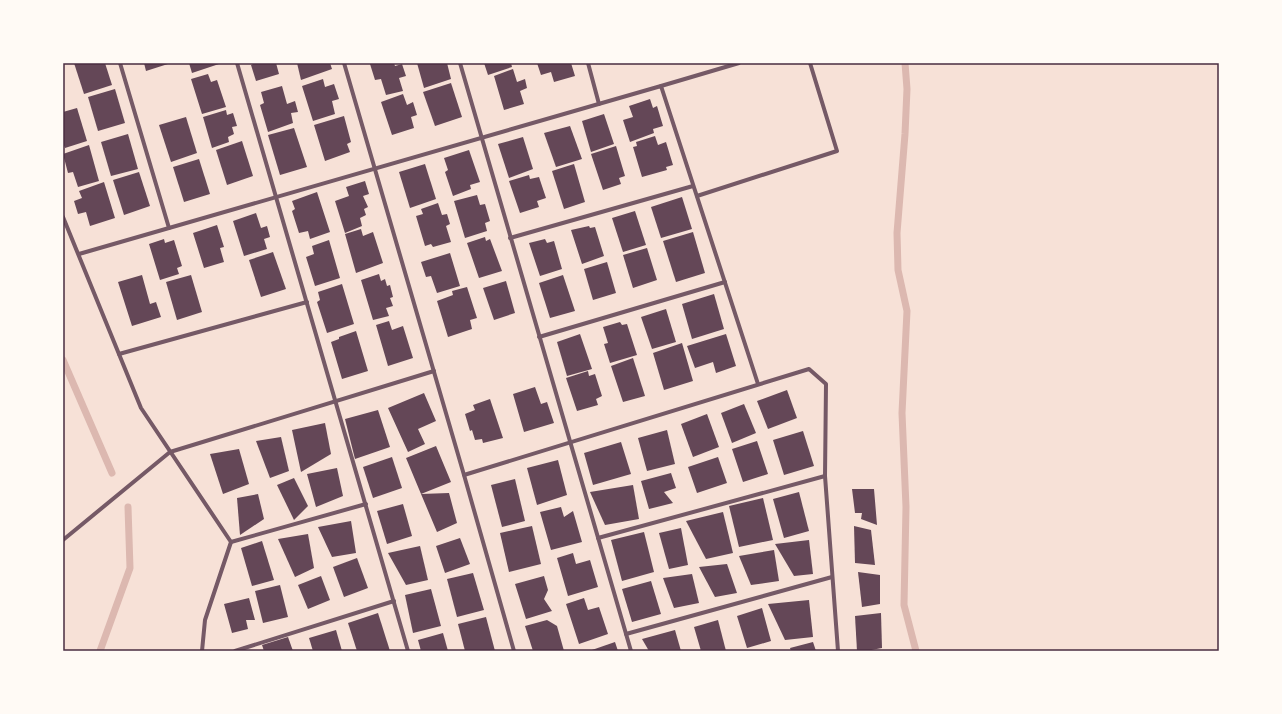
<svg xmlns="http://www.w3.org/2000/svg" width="1282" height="714" viewBox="0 0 1282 714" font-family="Lato,sans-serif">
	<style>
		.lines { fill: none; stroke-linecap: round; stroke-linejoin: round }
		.stream { stroke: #dcb8b0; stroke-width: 7 }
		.building { fill: #644757 }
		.minor { stroke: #755966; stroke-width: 4 }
		.neatline { fill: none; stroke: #4a2c40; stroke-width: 1.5 }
	</style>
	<rect width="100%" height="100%" fill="#f7e1d7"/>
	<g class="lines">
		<g class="stream">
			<path d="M905 63 907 89 905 134 897 233 898 270 907 311 902 413 906 507 904 605 916 651"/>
			<path d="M63 360 112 473"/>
			<path d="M100 651 130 568 128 507"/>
		</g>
	</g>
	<g class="building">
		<path d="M74 63H105L112 85 84 94Z"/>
		<path d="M144 63H171L146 71Z"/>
		<path d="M189 63H219V64L192 73Z"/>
		<path d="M253 63H276L279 74 256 81 251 65 253 64Z"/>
		<path d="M297 63H330L332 69 301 80Z"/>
		<path d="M373 63H394L395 66 402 64 406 76 399 78 403 91 386 95 381 79 375 80 370 64Z"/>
		<path d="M417 63H447L451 79 424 88Z"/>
		<path d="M484 63H511L512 67 488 75Z"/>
		<path d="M537 63H571L575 76 554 82 551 72 541 75Z"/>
		<path d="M513 69 517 82 525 79 527 88 520 91 524 104 504 110 494 76Z"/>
		<path d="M208 74 211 82 217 80 226 107 202 114 191 79Z"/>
		<path d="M323 79 325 87 334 84 339 99 332 101 335 114 313 121 302 86Z"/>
		<path d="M451 83 462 117 435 126 423 92Z"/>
		<path d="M282 86 287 104 295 101 298 112 291 113 293 123 268 132 260 105 264 103 261 92Z"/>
		<path d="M115 89 125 123 98 131 88 97Z"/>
		<path d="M403 94 407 105 413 102 417 115 411 117 414 128 392 135 381 102Z"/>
		<path d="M650 99 653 108 657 106 663 126 653 129 654 133 630 142 623 120 633 117 629 106Z"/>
		<path d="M77 108 87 141 65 148 63 143V112Z"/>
		<path d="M226 110 227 115 233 113 237 126 232 127 234 134 228 137 229 142 212 148 203 117Z"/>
		<path d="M604 114 614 144 591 152 582 121Z"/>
		<path d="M344 116 351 142 347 144 350 152 325 161 314 125Z"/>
		<path d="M186 117 197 153 171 162 159 125Z"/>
		<path d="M570 126 582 159 556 167 544 133Z"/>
		<path d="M294 128 307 167 280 175 268 135Z"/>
		<path d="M128 134 138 169 111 176 101 142Z"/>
		<path d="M655 136 658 145 666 142 673 165 666 167 667 170 642 177 633 147 637 146 636 142Z"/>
		<path d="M523 137 533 169 509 178 498 144Z"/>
		<path d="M242 141 253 176 227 185 216 150Z"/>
		<path d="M89 145 99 181 78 187 73 172 68 173 63 154Z"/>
		<path d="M616 146 625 176 619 178 621 184 603 190 591 154Z"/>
		<path d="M469 150 480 182 470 185 471 189 453 196 445 172 448 170 444 158Z"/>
		<path d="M199 159 210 194 184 202 173 167Z"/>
		<path d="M425 164 436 199 410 208 399 172Z"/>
		<path d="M574 164 585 202 564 209 552 171Z"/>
		<path d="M139 172 150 206 124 215 113 180Z"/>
		<path d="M529 175 530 179 539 177 546 198 537 201 539 207 520 213 509 181Z"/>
		<path d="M365 181 369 194 363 196 368 207 364 209 366 215 360 218 362 226 345 233 335 201 349 196 346 187Z"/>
		<path d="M104 182 115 218 90 226 86 212 78 214 74 201 82 198 79 191Z"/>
		<path d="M317 192 330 232 310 239 308 231 299 233 292 211 295 209 292 201Z"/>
		<path d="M477 195 480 205 485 204 490 221 485 223 487 231 465 238 454 201Z"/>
		<path d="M682 197 692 229 661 238 651 207Z"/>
		<path d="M438 203 442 215 447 214 450 224 446 226 451 242 433 247 431 244 425 246 416 216 423 214 421 209Z"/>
		<path d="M635 211 646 245 623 252 612 218Z"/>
		<path d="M256 213 261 228 267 226 270 237 264 239 267 249 244 256 233 221Z"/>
		<path d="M217 225 224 247 220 248 224 262 204 268 193 233Z"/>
		<path d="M589 226 590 228 595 227 604 256 582 264 571 230Z"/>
		<path d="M361 229 363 236 373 232 383 263 356 273 345 234Z"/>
		<path d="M693 232 705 273 676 282 663 241Z"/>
		<path d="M485 237 486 241 490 239 502 271 479 278 467 243Z"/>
		<path d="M164 239 165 243 174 240 182 266 177 268 179 274 160 280 149 244Z"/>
		<path d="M545 239 547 243 554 241 562 269 540 276 529 243Z"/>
		<path d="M329 240 340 278 315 286 306 257 314 254 312 246Z"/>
		<path d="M647 248 657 280 633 288 623 255Z"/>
		<path d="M273 252 286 289 261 297 249 260Z"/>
		<path d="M450 253 460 286 437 293 431 276 426 277 421 262Z"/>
		<path d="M607 262 616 293 593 300 584 269Z"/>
		<path d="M379 274 381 281 385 279 387 286 390 285 393 297 390 298 393 306 386 308 389 316 373 320 361 280Z"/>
		<path d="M142 275 150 304 156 302 161 317 132 326 118 282Z"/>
		<path d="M191 275 202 312 177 320 166 282Z"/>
		<path d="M563 275 575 311 550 318 539 283Z"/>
		<path d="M506 281 515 313 494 320 483 288Z"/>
		<path d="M342 284 354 324 327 333 317 302 320 300 318 292Z"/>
		<path d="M467 287 477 318 470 320 472 329 448 337 437 301 453 295 452 291Z"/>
		<path d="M714 294 724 329 692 339 682 304Z"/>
		<path d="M666 309 676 342 652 349 641 317Z"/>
		<path d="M389 321 392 330 403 326 413 358 388 366 376 325Z"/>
		<path d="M620 322 622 325 627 324 637 355 610 363 604 344 608 343 603 327Z"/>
		<path d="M356 331 368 371 342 379 331 342 339 339V337Z"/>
		<path d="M580 334 592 369 567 376 557 342Z"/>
		<path d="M726 334 736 366 716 373 713 362 695 368 687 346Z"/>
		<path d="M682 343 693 381 664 390 653 353Z"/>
		<path d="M633 358 645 396 623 402 611 366Z"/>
		<path d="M588 371 589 376 595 374 602 396 596 399 598 405 577 411 566 378Z"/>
		<path d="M535 387 541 404 547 402 554 423 524 432 513 394Z"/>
		<path d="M787 390 797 418 768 429 757 401Z"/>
		<path d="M424 393 436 421 418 429 425 444 408 452 388 408Z"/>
		<path d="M490 399 503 438 483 443 482 439 475 440 472 430 470 431 465 414 475 410 473 405Z"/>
		<path d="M744 404 756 433 732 443 721 413Z"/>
		<path d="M378 410 390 447 355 459 345 419Z"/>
		<path d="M707 414 719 447 693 457 681 424Z"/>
		<path d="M325 423 331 454 301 472 292 430Z"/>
		<path d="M667 430 675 464 647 471 638 438Z"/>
		<path d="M803 431 814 466 784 475 773 440Z"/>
		<path d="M281 437 289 471 270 478 256 441Z"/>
		<path d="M757 441 768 474 743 482 732 449Z"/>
		<path d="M621 442 631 474 593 485 584 453Z"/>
		<path d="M436 446 451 482 421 494 449 493 457 523 437 532 421 494 406 458Z"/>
		<path d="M239 449 249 484 223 494 210 454Z"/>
		<path d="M392 457 402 488 373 498 363 467Z"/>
		<path d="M718 457 727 483 697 493 688 467Z"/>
		<path d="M558 460 567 495 537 505 527 468Z"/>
		<path d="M337 468 343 496 316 507 307 474Z"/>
		<path d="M671 473 676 488 664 492 673 503 649 509 641 481Z"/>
		<path d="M294 478 308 506 294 520 277 485Z"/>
		<path d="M515 479 525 521 502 527 491 485Z"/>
		<path d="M633 485 639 519 605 525 590 492Z"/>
		<path d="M852 489H874L877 525 861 519 862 513H855Z"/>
		<path d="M799 492 809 531 784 538 773 499Z"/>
		<path d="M258 494 264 519 240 535 237 498Z"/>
		<path d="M763 498 773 540 739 547 729 506Z"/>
		<path d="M403 504 412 536 387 544 377 511Z"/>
		<path d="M561 507 564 517 573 511 582 542 551 550 540 512Z"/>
		<path d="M723 512 733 553 706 559 686 521Z"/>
		<path d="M351 521 356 553 332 557 318 527Z"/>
		<path d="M532 526 541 564 509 572 500 533Z"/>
		<path d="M854 526 871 530 875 565 855 563Z"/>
		<path d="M681 528 688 565 669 569 659 533Z"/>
		<path d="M644 532 654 572 622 581 611 540Z"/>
		<path d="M308 534 314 568 295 577 278 539Z"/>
		<path d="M460 538 470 564 445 573 436 546Z"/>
		<path d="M809 540 813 574 794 576 775 544Z"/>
		<path d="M262 541 274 580 252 586 241 548Z"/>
		<path d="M420 546 428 580 406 585 388 553Z"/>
		<path d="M774 550 779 581 751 585 739 556Z"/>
		<path d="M573 553 576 564 590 560 598 587 568 596 557 558Z"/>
		<path d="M357 558 368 588 344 597 333 567Z"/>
		<path d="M727 564 737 593 715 597 699 567Z"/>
		<path d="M858 572 880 575V604L862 607Z"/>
		<path d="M473 573 484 610 457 617 447 579Z"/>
		<path d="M692 574 699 603 674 608 663 578Z"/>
		<path d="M321 576 330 600 308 609 298 585Z"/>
		<path d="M544 576 548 590 544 599 552 611 526 619 515 584Z"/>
		<path d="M651 581 661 614 632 622 622 589Z"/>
		<path d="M280 585 288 617 263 623 255 591Z"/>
		<path d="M431 589 441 626 413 633 405 595Z"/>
		<path d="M249 598 255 620H246L248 629 232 633 224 604Z"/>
		<path d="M584 598 588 610 599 607 608 634 579 644 566 604Z"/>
		<path d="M809 600 813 637 785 640 768 604Z"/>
		<path d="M762 608 771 641 747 648 737 616Z"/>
		<path d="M378 613 390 651H357L348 623Z"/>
		<path d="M881 613 882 648 866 651H857L855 616Z"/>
		<path d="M486 617 495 651H465L458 624Z"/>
		<path d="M547 620 557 626 564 651H533L525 626Z"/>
		<path d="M718 620 726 651H701L694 627Z"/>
		<path d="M336 630 342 651H313L309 638Z"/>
		<path d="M675 630 681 651H649L642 639Z"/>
		<path d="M443 633 448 651H421L418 640Z"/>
		<path d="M288 637 293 651H264L262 645Z"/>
		<path d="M615 642 618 651H589Z"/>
		<path d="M813 642 816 651H791L790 648Z"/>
	</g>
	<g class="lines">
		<g class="minor">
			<path d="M120 63 169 228"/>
			<path d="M237 63 408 651"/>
			<path d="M344 63 464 475 514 651"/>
			<path d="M460 63 631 651"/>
			<path d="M588 63 599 104"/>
			<path d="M661 86 739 63"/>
			<path d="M697 196 837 151 810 63"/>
			<path d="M63 217 141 408 231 542 205 620 202 651"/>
			<path d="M510 238 693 186"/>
			<path d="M79 254 661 86 758 384"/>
			<path d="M539 337 725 282"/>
			<path d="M119 354 307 302"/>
			<path d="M464 475 809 369 826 384 825 476 838 651"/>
			<path d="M598 538 825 476"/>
			<path d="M63 540 170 452 434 371"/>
			<path d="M231 542 366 504"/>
			<path d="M626 634 832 577"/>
			<path d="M235 651 394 601"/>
		</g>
	</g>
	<rect width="1282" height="714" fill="none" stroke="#fffaf5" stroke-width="128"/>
	<rect x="64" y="64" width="1154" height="586" class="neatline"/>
</svg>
